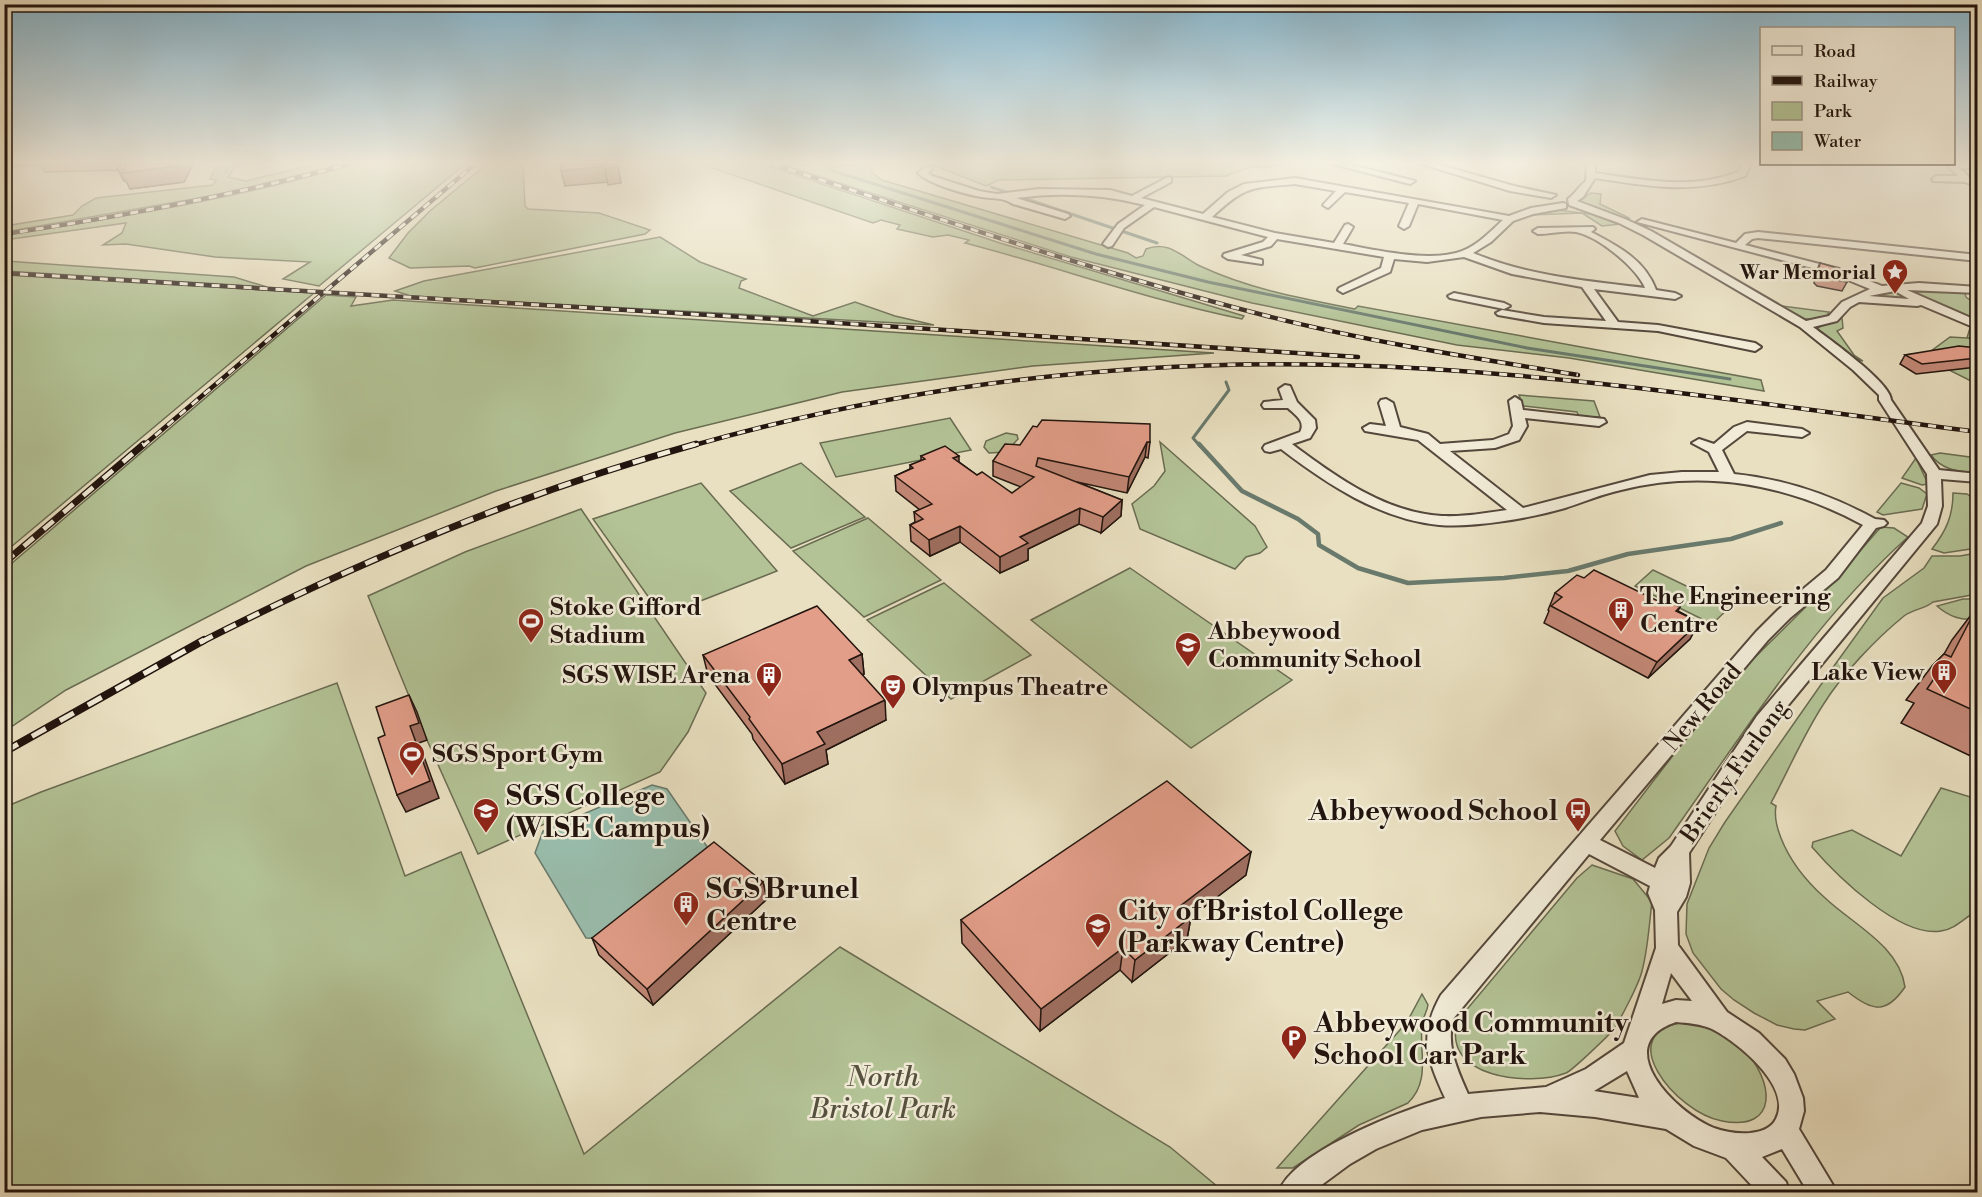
<svg xmlns="http://www.w3.org/2000/svg" width="1982" height="1197" viewBox="0 0 1982 1197" font-family="'Libre Bodoni',serif">
	<style>
		.green { fill: #b3c396; stroke: #6a6c52; stroke-width: 1.5 }
		.water { fill: #99bead; stroke: #697a6d; stroke-width: 1.5 }
		.lines { fill: none; stroke-linecap: round; stroke-linejoin: round }
		.stream-far1 { stroke: #697a6d; stroke-width: 3 }
		.stream { stroke: #697a6d; stroke-width: 4.5 }
		.minor-casing { stroke: #54473b; stroke-width: 4 }
		.minor { fill: #f1ebd7; fill-rule: evenodd }
		.rail-far2-casing { stroke: #22140e; stroke-width: 4.5 }
		.rail-far1-casing { stroke: #22140e; stroke-width: 7 }
		.rail-casing { stroke: #22140e; stroke-width: 8 }
		.rail-far2 { stroke: #f1ebd7; stroke-width: 3; stroke-dasharray: 8; stroke-linecap: butt }
		.rail-far1 { stroke: #f1ebd7; stroke-width: 4.5; stroke-dasharray: 13; stroke-linecap: butt }
		.rail { stroke: #f1ebd7; stroke-width: 5; stroke-dasharray: 16; stroke-linecap: butt }
		.wall { fill: #c38877; stroke: #22140e; stroke-width: 1.5 }
		.shaded-wall { fill: #9f6f61; stroke: #22140e; stroke-width: 1.5 }
		.building { fill: #e39e8a; stroke: #22140e; stroke-width: 1.5 }
		.labels { text-anchor: middle; stroke-width: 5; stroke-linejoin: round; paint-order: stroke }
		.far-poi-label { font-size: 20px; font-weight: bold; fill: #22140e; stroke: #f1ebd7; text-anchor: end }
		.poi-label { font-size: 24px; font-weight: bold; fill: #22140e; stroke: #f1ebd7; text-anchor: start }
		.street-label { font-size: 24px; fill: #22140e; stroke: #f1ebd7 }
		.near-poi-label { font-size: 28px; font-weight: bold; fill: #22140e; stroke: #f1ebd7; text-anchor: start }
		.near-park-label { font-size: 28px; font-style: italic; fill: #55513e; stroke: #f1ebd7 }
	</style>
	<rect width="100%" height="100%" fill="#e9e0c1"/>
	<filter id="stains"><feTurbulence type="fractalNoise" baseFrequency=".00333" numOctaves="4"/><feColorMatrix values="0 0 0 0 .2 0 0 0 0 .09 0 0 0 0 .02 0 0 0 .5 -.17"/></filter>
	<radialGradient id="worn" r=".72"><stop offset=".6" stop-color="#630" stop-opacity="0"/><stop offset="1" stop-color="#630" stop-opacity=".3"/></radialGradient>
	<g class="green">
		<path d="M218 164H237L228 177 246 181 316 164H344L227 193 5 232V226L73 215 82 206 96 198 213 185 216 180 210 179Z"/>
		<path d="M355 164H465L319 286 283 279 310 262 215 257 126 244 103 245 122 233 126 223 5 240V235C118 218 241 198 355 164Z"/>
		<path d="M487 164H523L525 206 528 209 599 213 650 230 645 234 475 268 469 266 410 268 389 258 408 233 431 210Z"/>
		<path d="M701 164H762L1000 243 1244 316 1242 319C1148 300 1058 267 965 243L969 240 948 235 933 237 897 229 900 225 881 220 873 223Z"/>
		<path d="M780 164H873L871 172 882 180 1128 253 1136 258 1143 256 1146 249C1169 240 1182 257 1200 266 1249 289 1303 299 1355 309L1358 306 1761 380 1764 391 1569 358 1457 345 1252 303 1071 257Z"/>
		<path d="M930 164H1286L1263 168 1251 167 1226 176 999 180 986 186Z"/>
		<path d="M1591 193 1601 194 1600 204 1629 218 1624 219 1578 202Z"/>
		<path d="M1558 210 1598 215 1621 224 1602 226 1582 213 1531 215Z"/>
		<path d="M660 237 700 262 746 279 741 281 739 288 813 316 855 302 895 316 934 325 411 296 395 291 424 281Z"/>
		<path d="M5 261 234 277 267 287 5 271Z"/>
		<path d="M5 275 314 293 5 552Z"/>
		<path d="M1895 291H1964L1966 297 1977 305V325L1928 303 1867 297Z"/>
		<path d="M326 295 356 297 351 306 393 300 1214 353 1033 366 842 392 675 433 496 491 306 566 66 690 5 731V569Z"/>
		<path d="M1774 305 1829 312 1826 317C1802 323 1795 316 1774 305Z"/>
		<path d="M1842 318 1843 328 1837 331 1854 355 1863 361 1851 357 1817 332 1819 327Z"/>
		<path d="M1970 328H1977V337L1968 338 1977 342V384L1923 357 1950 337 1967 338Z"/>
		<path d="M1519 395 1594 401 1600 417H1579L1577 412 1523 406Z"/>
		<path d="M950 418 971 450 836 477 820 443Z"/>
		<path d="M1006 433 1017 435 1018 439 1006 452 989 453 984 447 986 441Z"/>
		<path d="M1160 442 1255 526 1267 547 1260 553 1246 557 1235 569 1140 529 1132 504 1154 486 1165 471Z"/>
		<path d="M1940 453 1977 458V474C1959 471 1943 471 1931 455Z"/>
		<path d="M1916 458 1928 484 1922 485 1902 478Z"/>
		<path d="M801 463 865 517 791 548 730 491Z"/>
		<path d="M701 483 777 571 662 616 593 519Z"/>
		<path d="M1901 483 1919 488 1927 494 1922 509 1883 515 1877 512Z"/>
		<path d="M1953 493 1967 494 1977 501V548L1944 553 1932 549C1946 531 1953 516 1953 493Z"/>
		<path d="M581 509 706 693 688 732 660 772 478 854 427 740 368 596 465 552Z"/>
		<path d="M868 518 941 580 864 617 793 551Z"/>
		<path d="M1881 527 1894 528 1908 537C1813 622 1743 734 1669 838L1642 860 1623 846 1615 831 1727 685 1844 569Z"/>
		<path d="M1977 553V594L1933 602C1925 609 1913 609 1904 616 1877 638 1842 674 1823 705 1804 734 1788 771 1771 803L1776 806C1774 817 1777 828 1781 838 1790 861 1805 880 1824 897 1852 924 1899 945 1905 987 1886 1015 1872 1011 1848 992L1817 1001 1835 1019 1805 1030 1794 1029 1777 1025 1754 1013 1734 1000 1721 989 1693 953 1686 934 1687 904 1709 848 1725 822 1834 666 1883 598 1924 568 1932 556H1960Z"/>
		<path d="M1130 568 1292 680 1191 748 1031 620Z"/>
		<path d="M1653 570 1730 607 1712 624 1635 586Z"/>
		<path d="M944 583 1031 655 951 699 867 620Z"/>
		<path d="M1963 599H1977V618C1963 622 1948 616 1937 606Z"/>
		<path d="M337 683 405 876 461 852 584 1154 840 947 1170 1147 1224 1192H5V807L41 792Z"/>
		<path d="M1941 788 1977 799V911C1965 917 1956 929 1941 931 1900 938 1837 876 1812 847L1813 842 1852 830 1901 856Z"/>
		<path d="M1592 865 1633 879 1652 902C1649 925 1648 949 1642 971 1639 984 1621 1018 1614 1029 1609 1035 1573 1070 1566 1073 1530 1087 1439 1078 1458 1020L1577 878Z"/>
		<path d="M1422 994 1428 1005C1427 1012 1423 1017 1422 1024 1419 1052 1431 1081 1408 1103L1359 1125 1293 1168H1277L1407 1022Z"/>
		<path d="M1686 1022C1707 1026 1728 1034 1743 1049 1774 1080 1780 1132 1722 1121 1676 1113 1609 1031 1686 1022Z"/>
	</g>
	<path class="water" d="M652 785 667 789 715 858 617 939 586 938 535 853 543 831Z"/>
	<g class="lines">
		<g class="stream-far1">
			<path d="M827 169 1096 254 1208 282 1527 348 1730 379"/>
			<path d="M827 169 846 164"/>
			<path d="M226 172 230 164"/>
			<path d="M991 187 1157 243"/>
			<path d="M1200 446 1193 438 1229 390 1226 382"/>
		</g>
		<path class="stream" d="M1199 444 1242 491 1298 519 1318 534 1319 545 1358 568 1408 583 1504 578 1568 571 1628 554 1731 539 1781 523"/>
		<g class="minor-casing">
			<g id="minor">
				<path d="M1333 164H1348L1415 181 1410 184Z"/>
				<path d="M1422 164H1436L1514 186 1556 195 1551 198 1510 191Z"/>
				<path d="M1587 164H1595V173C1644 180 1691 190 1738 172L1743 164H1751L1745 176C1695 195 1646 186 1595 178L1583 197 1577 201 1625 219 1651 231 1806 321 1829 316 1842 302 1870 289 1831 273 1637 222 1642 219 1736 243 1745 234 1758 232 1978 255V261L1758 238 1752 239 1745 245 1839 269 1882 286 1919 283 1978 287V293L1907 290 1978 321V329L1921 305 1917 306 1859 302 1850 307 1837 321 1813 327C1829 339 1891 383 1891 400L1939 470 1978 474V482L1941 479 1942 506 1937 524 1771 726 1689 853 1690 883 1686 897 1677 912 1678 945 1727 1012 1759 1033 1785 1059 1794 1074 1803 1098 1804 1111 1799 1129 1837 1192H1808L1782 1149 1762 1157 1786 1182 1789 1192H1758L1726 1158 1694 1146 1666 1129 1595 1117 1540 1112 1481 1117 1422 1130 1376 1149 1350 1164 1312 1192H1279C1292 1152 1405 1109 1445 1098 1427 1058 1418 1036 1441 995L1756 632 1778 610 1826 570 1863 525C1788 484 1705 469 1621 490 1602 494 1584 502 1565 508 1531 518 1474 528 1439 525 1379 519 1327 484 1281 449L1270 452 1265 451 1263 448 1265 445 1300 432C1306 421 1295 415 1288 408H1264L1262 405 1264 402 1283 400 1279 389 1285 385 1290 386 1297 402 1315 420 1316 428 1310 438 1292 444C1336 477 1386 513 1442 516 1464 517 1486 513 1507 510L1418 440 1365 431 1363 428 1370 424 1386 426 1379 403 1381 400 1386 399 1393 403 1400 427 1428 434 1440 444 1493 440 1509 434 1513 426 1509 401 1515 397 1521 401 1523 410 1604 419 1606 422 1599 426 1525 418 1527 426 1519 440 1495 448 1450 451 1523 508 1650 475 1682 472H1719L1709 452 1692 443 1699 439 1714 444 1734 427 1747 422 1802 429 1809 433 1802 437 1747 431 1722 450 1734 474C1784 479 1831 495 1875 519L1884 520 1887 523 1884 526 1876 528 1838 578 1790 618 1768 640 1600 840 1655 868 1659 858 1671 846 1757 716 1922 523 1928 506 1927 474 1879 400V395L1853 370 1800 327 1643 235 1619 223 1569 205 1568 199C1575 194 1578 187 1586 181ZM1895 291 1909 299 1869 296ZM1589 854 1650 886 1648 893 1655 910 1656 948 1624 1043 1586 1069 1546 1087 1468 1094C1457 1069 1446 1046 1453 1019ZM1671 973 1692 1001 1676 1000 1662 1004ZM1676 1022C1688 1023 1701 1024 1712 1029 1736 1041 1793 1086 1776 1119 1771 1129 1760 1132 1750 1133 1737 1134 1725 1132 1714 1128 1676 1113 1608 1045 1676 1022ZM1627 1071 1639 1098 1594 1091Z"/>
				<path d="M1946 164H1978V169L1959 168 1969 177 1978 181V187L1965 182 1933 181 1932 179 1936 176H1958Z"/>
				<path d="M925 167H931L932 169 928 173 932 176 979 191 997 194 1039 189 1110 190 1132 196 1168 177 1171 178V182L1141 198 1203 214 1228 192 1244 184 1295 178 1509 216 1531 208 1563 203 1566 204V208L1533 214 1513 221 1491 242 1473 253C1528 276 1586 281 1645 288 1637 268 1598 236 1576 232 1565 230 1550 234 1538 234L1533 231 1538 228 1593 227 1595 229 1591 232C1618 246 1645 260 1656 290L1675 293 1681 296 1675 299 1594 289 1618 322 1658 325 1755 343 1761 347 1755 351 1658 331 1544 323 1498 315 1496 313 1502 310 1544 317 1606 321 1582 287 1512 274 1464 257 1427 262 1394 259 1390 272 1343 293 1338 290 1339 288 1381 268 1384 257 1277 239 1271 246 1241 255 1262 260V264L1228 259 1223 256 1224 254 1263 242 1268 237 1154 207 1124 228 1112 246 1108 247 1103 244 1118 224 1145 205C1102 194 1060 192 1016 198L1068 214 1070 216 1065 219 1013 204C1003 197 992 199 981 197 964 194 929 184 918 173ZM1295 184 1336 191 1323 205 1328 208 1345 192 1409 203 1399 226 1404 229 1409 226 1418 204 1503 220C1491 231 1478 245 1462 251 1431 263 1376 250 1343 244L1353 227 1348 224 1345 225 1334 243 1275 233 1212 217C1246 185 1251 188 1295 184Z"/>
				<path d="M1454 293 1504 303 1510 306 1504 309 1450 298 1448 296Z"/>
			</g>
		</g>
		<use href="#minor" class="minor"/>
		<g class="rail-far2-casing">
			<g id="rail-far2">
				<path d="M773 164C936 218 1100 273 1267 316 1369 342 1474 358 1578 375"/>
				<path d="M4 234C120 217 235 195 349 164"/>
				<path d="M4 273 792 320 1358 357"/>
				<path d="M143 446 475 164"/>
				<path d="M691 446C902 386 1123 359 1342 365 1555 371 1767 405 1978 432"/>
			</g>
		</g>
		<g class="rail-far1-casing">
			<g id="rail-far1">
				<path d="M4 563 144 444"/>
				<path d="M201 642C360 561 523 492 696 444"/>
			</g>
		</g>
		<g class="rail-casing">
			<path id="rail" d="M4 752 204 640"/>
		</g>
		<use href="#rail-far2" class="rail-far2"/>
		<use href="#rail-far1" class="rail-far1"/>
		<use href="#rail" class="rail"/>
	</g>
	<g class="wall">
		<path d="M4 164H193L184 182 130 189 126 181H124L118 170 45 172 42 166H4Z"/>
		<path d="M1820 263 1847 282 1842 291 1817 286 1814 283 1816 272Z"/>
		<path d="M1977 348V367L1916 374 1900 364 1905 355Z"/>
		<path d="M1150 442 1148 458 1145 457 1127 493 1077 482 1122 500 1121 516 1101 533 1079 524 1028 549V560L1000 573 960 542 930 556 911 541 910 525 915 522 914 512 920 510 896 491 895 476 910 469V465L921 461V456L959 462 977 475 1012 493 1021 487 993 476V461L1020 445Z"/>
		<path d="M1584 578 1662 603 1680 607 1678 611 1699 622 1690 639 1648 678 1544 623 1549 611 1548 610 1555 593Z"/>
		<path d="M1977 607V759L1901 723 1914 703 1906 700 1932 666 1944 654 1952 640Z"/>
		<path d="M862 654 864 674 862 675 886 720 826 750 828 764 785 784 753 739 752 734 708 675 703 655Z"/>
		<path d="M1246 875 1191 917 1187 939 1132 982 1120 970 1040 1031 962 943 961 920Z"/>
		<path d="M763 882 767 899 653 1005 599 955 592 938Z"/>
	</g>
	<g class="shaded-wall">
		<path d="M127 164H193L184 182 130 189 126 181H124L116 165Z"/>
		<path d="M604 166 608 182 565 186 561 171Z"/>
		<path d="M618 167 621 183 608 185 605 169Z"/>
		<path d="M1147 442 1145 457 1127 493 1129 477Z"/>
		<path d="M959 456V471L953 458Z"/>
		<path d="M1122 500 1121 516 1101 533 1103 517Z"/>
		<path d="M1080 508 1079 524 1028 549V560L1000 573V557L1020 537Z"/>
		<path d="M960 526V542L930 556 929 540Z"/>
		<path d="M1699 622 1690 639 1648 678 1657 662Z"/>
		<path d="M862 654 864 674 851 680 849 660Z"/>
		<path d="M409 695 417 712 427 740 419 743 439 798 406 812 397 795 410 726Z"/>
		<path d="M885 700 886 720 826 750 828 764 785 784 782 764 817 732Z"/>
		<path d="M1251 852 1246 875 1175 929 1180 906Z"/>
		<path d="M763 882 767 899 653 1005 647 989Z"/>
		<path d="M1191 917 1187 939 1132 982 1135 960Z"/>
		<path d="M1123 948 1120 970 1040 1031 1041 1009Z"/>
	</g>
	<g class="building">
		<path d="M117 164H177L176 166 122 173 127 164 116 165Z"/>
		<path d="M560 164H617L618 167 605 169 604 166 561 171Z"/>
		<path d="M1820 263 1848 271 1847 282 1822 277 1818 274Z"/>
		<path d="M1959 346 1977 348V358L1922 364 1905 355Z"/>
		<path d="M1042 420 1150 424V442H1147L1129 477 1038 458 1036 466 1122 500 1103 517 1080 508 1020 537 1028 543 1000 557 960 526 929 540 910 525 923 519 914 512 932 504 895 476 913 468 910 465 925 459 921 456 945 446 959 456 953 458 977 475 982 472 1012 493 1034 477 993 461 1005 444 1020 445 1033 426 1037 427Z"/>
		<path d="M1594 570 1662 603 1666 600 1680 607 1676 611 1699 622 1657 662 1551 606 1562 597 1555 593 1577 575 1584 578Z"/>
		<path d="M817 606 862 654 849 660 885 700 817 732 825 744 782 764 749 719 750 717 703 655Z"/>
		<path d="M1977 607V712L1927 689 1940 670 1932 666 1944 654 1951 657Z"/>
		<path d="M409 695 419 723 410 726 430 781 397 795 378 738 385 735 376 707Z"/>
		<path d="M1167 781 1251 852 1180 906 1191 917 1135 960 1123 948 1041 1009 961 920Z"/>
		<path d="M714 842 763 882 647 989 592 938Z"/>
	</g>
	<linearGradient id="sky" x2="0" y2="1"><stop stop-color="#88b8d0"/><stop offset="0.49" stop-color="#f5f1e3"/><stop offset="1" stop-color="#f5f1e3" stop-opacity="0"/></linearGradient>
	<rect width="1982" height="332" fill="url(#sky)"/>
	<defs>
		<g id="sight-pin" transform="scale(1.35)"><path d="M0 17L-7.5 6A9.5 9.5 0 1 1 7.5 6Z" fill="#8f2418" stroke="#f1ebd7"/><path d="M0-6L1.8-2.2L6-1.7L2.9 1.2L3.7 5.4L0 3.3L-3.7 5.4L-2.9 1.2L-6-1.7L-1.8-2.2Z" fill="#fff"/></g>
		<g id="building-pin" transform="scale(1.35)"><path d="M0 17L-7.5 6A9.5 9.5 0 1 1 7.5 6Z" fill="#8f2418" stroke="#f1ebd7"/><path d="M-4-6H4V6H1V3H-1V6H-4ZM-2.5-4.3h1.7v1.8h-1.7ZM.8-4.3h1.7v1.8H.8ZM-2.5-1h1.7V.8h-1.7ZM.8-1h1.7V.8H.8Z" fill="#fff"/></g>
		<g id="stadium-pin" transform="scale(1.35)"><path d="M0 17L-7.5 6A9.5 9.5 0 1 1 7.5 6Z" fill="#8f2418" stroke="#f1ebd7"/><path d="M0-5a6.5 5 0 1 0 0 10a6.5 5 0 1 0 0-10ZM-3.5-1.8h7v3.6h-7Z" fill="#fff"/></g>
		<g id="school-pin" transform="scale(1.35)"><path d="M0 17L-7.5 6A9.5 9.5 0 1 1 7.5 6Z" fill="#8f2418" stroke="#f1ebd7"/><path d="M0-5L7-2L0 1L-7-2ZM-4 1L0 2.5L4 1V4Q0 6-4 4Z" fill="#fff"/></g>
		<g id="theatre-pin" transform="scale(1.35)"><path d="M0 17L-7.5 6A9.5 9.5 0 1 1 7.5 6Z" fill="#8f2418" stroke="#f1ebd7"/><path d="M-5-5.5Q0-4 5-5.5V0Q5 5 0 6Q-5 5-5 0ZM-3.3-2.5H-1v1.5H-3.3ZM1-2.5H3.3v1.5H1ZM-2.8 1Q0 5.5 2.8 1Z" fill="#fff"/></g>
		<g id="bus-pin" transform="scale(1.35)"><path d="M0 17L-7.5 6A9.5 9.5 0 1 1 7.5 6Z" fill="#8f2418" stroke="#f1ebd7"/><path d="M-5-6H5V4H4V6H2V4H-2V6H-4V4H-5ZM-3.5-4V0h7V-4ZM-3.5 1.2v1.5H-2V1.2ZM2 1.2v1.5H3.5V1.2Z" fill="#fff"/></g>
		<g id="university-pin" transform="scale(1.35)"><path d="M0 17L-7.5 6A9.5 9.5 0 1 1 7.5 6Z" fill="#8f2418" stroke="#f1ebd7"/><path d="M0-5L7-2L0 1L-7-2ZM-4 1L0 2.5L4 1V4Q0 6-4 4Z" fill="#fff"/></g>
		<g id="parking-pin" transform="scale(1.35)"><path d="M0 17L-7.5 6A9.5 9.5 0 1 1 7.5 6Z" fill="#8f2418" stroke="#f1ebd7"/><path d="M-3.5-5.5H1a3.5 3.5 0 0 1 0 7H-1V5.5H-3.5ZM-1-3.4V-.6H.8a1.4 1.4 0 0 0 0-2.8Z" fill="#fff"/></g>
	</defs>
	<g fill-rule="evenodd">
		<use href="#sight-pin" x="1895" y="272"/>
		<use href="#building-pin" x="1621" y="610"/>
		<use href="#stadium-pin" x="531" y="621"/>
		<use href="#school-pin" x="1188" y="645"/>
		<use href="#building-pin" x="1944" y="672"/>
		<use href="#building-pin" x="769" y="675"/>
		<use href="#theatre-pin" x="893" y="687"/>
		<use href="#stadium-pin" x="412" y="754"/>
		<use href="#bus-pin" x="1578" y="810"/>
		<use href="#university-pin" x="486" y="811"/>
		<use href="#building-pin" x="686" y="904"/>
		<use href="#university-pin" x="1098" y="926"/>
		<use href="#parking-pin" x="1294" y="1038"/>
	</g>
	<g class="labels">
		<g class="far-poi-label">
			<text x="1876" y="279">War Memorial</text>
		</g>
		<g class="poi-label">
			<text x="1640" y="604">The Engineering<tspan x="1640" dy="28">Centre</tspan></text>
			<text x="550" y="615">Stoke Gifford<tspan x="550" dy="28">Stadium</tspan></text>
			<text x="1208" y="639">Abbeywood<tspan x="1208" dy="28">Community School</tspan></text>
			<text x="1924" y="680" text-anchor="end">Lake View</text>
			<text x="750" y="683" text-anchor="end">SGS WISE Arena</text>
			<text x="912" y="695">Olympus Theatre</text>
			<text x="432" y="762">SGS Sport Gym</text>
		</g>
		<g class="street-label">
			<text transform="translate(1702 707) rotate(-50)" y="8">New Road</text>
			<text transform="translate(1734 771) rotate(-55)" y="8">Brierly Furlong</text>
		</g>
		<g class="near-poi-label">
			<text x="506" y="805">SGS College<tspan x="506" dy="32">(WISE Campus)</tspan></text>
			<text x="1558" y="820" text-anchor="end">Abbeywood School</text>
			<text x="706" y="898">SGS Brunel<tspan x="706" dy="32">Centre</tspan></text>
			<text x="1118" y="920">City of Bristol College<tspan x="1118" dy="32">(Parkway Centre)</tspan></text>
			<text x="1314" y="1032">Abbeywood Community<tspan x="1314" dy="32">School Car Park</tspan></text>
		</g>
		<g class="near-park-label">
			<text x="883" y="1086">North<tspan x="883" dy="32">Bristol Park</tspan></text>
		</g>
	</g>
	<rect width="1982" height="1197" fill="none" stroke="#e9e0c1" stroke-width="24"/>
	<rect x="6" y="6" width="1970" height="1185" fill="none" stroke="#22140e" stroke-width="3"/>
	<rect x="12" y="12" width="1958" height="1173" fill="none" stroke="#22140e" stroke-width="1.5"/>
	<rect x="1760" y="27" width="195" height="138" fill="#f1ebd7" stroke="#9e9587" stroke-width="1.5"/>
	<rect x="1772" y="46" width="30" height="9" fill="#f1ebd7" stroke="#9e9587" stroke-width="1.5"/>
	<text x="1814" y="57" font-size="18" fill="#22140e">Road</text>
	<rect x="1772" y="76" width="30" height="9" fill="#22140e" stroke="#9e9587" stroke-width="1.5"/>
	<text x="1814" y="87" font-size="18" fill="#22140e">Railway</text>
	<rect x="1772" y="102" width="30" height="18" fill="#b3c396" stroke="#9e9587" stroke-width="1.5"/>
	<text x="1814" y="117" font-size="18" fill="#22140e">Park</text>
	<rect x="1772" y="132" width="30" height="18" fill="#99bead" stroke="#9e9587" stroke-width="1.5"/>
	<text x="1814" y="147" font-size="18" fill="#22140e">Water</text>
	<rect width="100%" height="100%" filter="url(#stains)"/>
	<rect width="100%" height="100%" fill="url(#worn)"/>
</svg>
